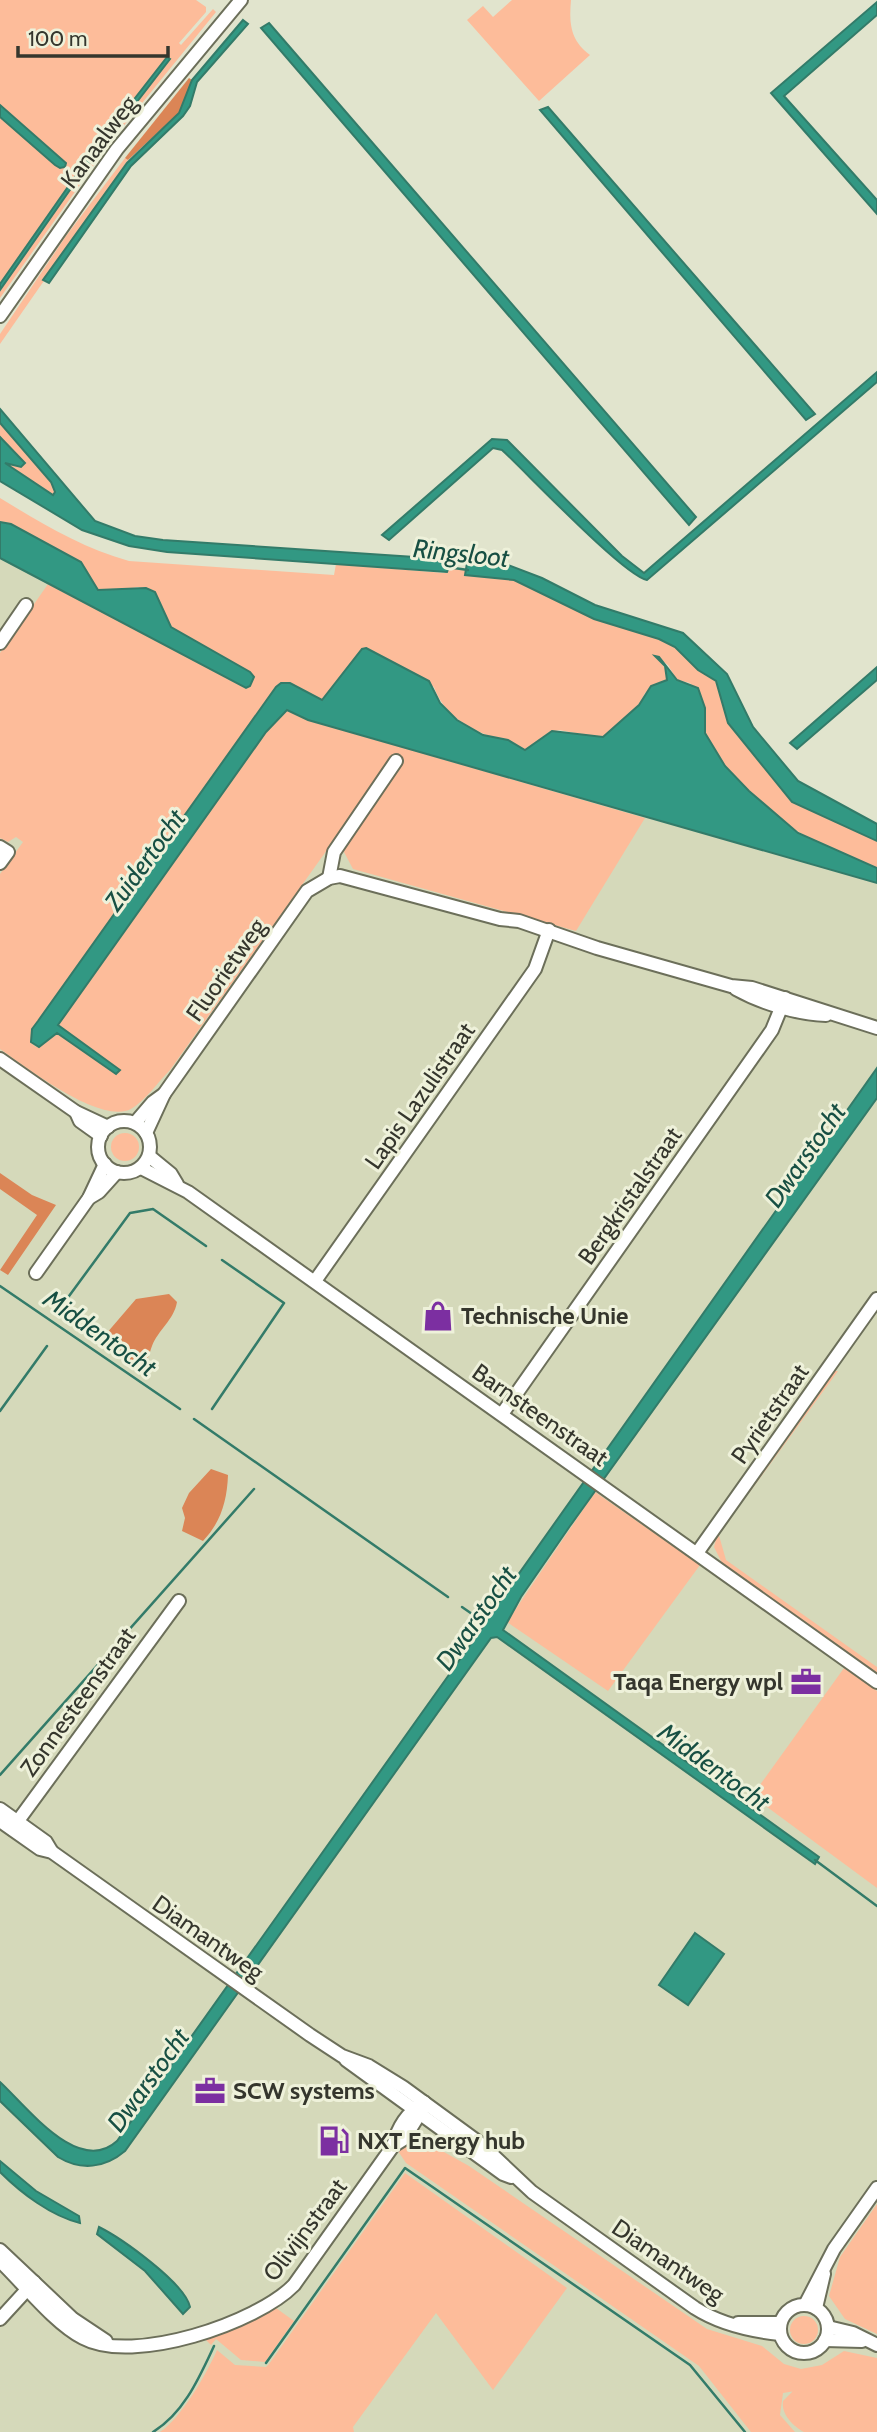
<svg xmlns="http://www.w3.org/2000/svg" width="877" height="2432" viewBox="0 0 877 2432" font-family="Cabin,sans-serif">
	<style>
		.built { fill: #d5d9ba }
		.green { fill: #fdbc9a }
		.forest { fill: #db8556 }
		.water { fill: #329883; stroke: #337b69; stroke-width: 2 }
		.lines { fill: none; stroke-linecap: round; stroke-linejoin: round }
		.stream { stroke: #337b69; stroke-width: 2.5 }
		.minor-casing { stroke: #6c6f5a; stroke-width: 16 }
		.minor { stroke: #fff; stroke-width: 12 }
		.labels { text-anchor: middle; stroke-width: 6; stroke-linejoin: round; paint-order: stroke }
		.street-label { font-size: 24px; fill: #35362d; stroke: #eef1da }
		.poi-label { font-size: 24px; font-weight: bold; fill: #35362d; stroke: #eef1da; text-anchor: start }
		.water-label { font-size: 26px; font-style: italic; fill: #174f43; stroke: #eef1da }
	</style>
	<rect width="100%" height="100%" fill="#e1e4cd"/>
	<path class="built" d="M0 556 877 874V2432H0Z"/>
	<g class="green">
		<path d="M0 0H196L206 7V12L179 43 181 45 213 9 216 12 108 145 0 298V290L79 177 169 59 167 57 86 161 0 284V117L55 165 66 164 0 105Z"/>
		<path d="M512 0H571C569 23 570 40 590 55L539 101 467 20 483 6 493 17Z"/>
		<path d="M125 158 128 160 0 344V334L66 236Z"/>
		<path d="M0 423 51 482 55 489 53 495 5 463 21 467 25 463 0 437Z"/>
		<path d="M0 498C41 523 82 548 129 561L334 575 336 564 444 573 449 567 466 570V575L514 580 594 619 659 639 675 647 698 670 716 681 728 723 792 802 877 841V868C809 846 741 803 707 737 702 727 708 716 704 706 702 698 695 690 690 683L677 680 668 665 657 657 667 671V680L645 693 639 705 602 738 559 730 548 733 525 750C490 735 448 727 434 687L362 649 322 700 290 683 248 726 38 1021 32 1029 31 1043 36 1047 57 1033 119 1071 58 1025 266 732 287 710 308 720 645 818 576 931 353 869 344 852 347 841 402 762 394 756 170 1070C159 1081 145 1101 131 1109 100 1125 26 1067 0 1049V874L23 842 16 837 8 842 0 838V653L48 584 245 688 254 677 250 672 171 627 161 604 138 587 111 592 98 590 81 562 11 524 0 522Z"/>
		<circle cx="125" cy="1147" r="14"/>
		<path d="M834 1371H838L749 1493 750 1489Z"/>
		<path d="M595 1492 700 1565 608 1691 507 1622Z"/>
		<path d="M718 1532 726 1560 877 1667V1674L723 1565 714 1547Z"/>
		<path d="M844 1668 877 1691V1888L752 1796Z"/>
		<path d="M407 2140 435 2147 469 2166 707 2329 762 2346 784 2364 801 2369 822 2365 844 2351 877 2358V2432H804C793 2426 781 2414 783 2401L793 2391 813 2388 783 2393 780 2415 795 2432H751L699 2366 406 2163 398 2151Z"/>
		<path d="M405 2173 567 2288 493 2390 436 2313 353 2427 354 2432H160C182 2417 206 2375 217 2350L235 2365 266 2367 269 2364Z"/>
		<path d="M877 2204V2334L845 2319 829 2296 840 2257Z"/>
		<path d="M276 2308 294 2321 265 2362 241 2360 216 2339 211 2345 203 2337Z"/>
		<circle cx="804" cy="2330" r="14"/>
	</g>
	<g class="forest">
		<path d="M189 78 192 80 179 113 128 160 125 158Z"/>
		<path d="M0 1173 32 1195 56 1205 8 1275 0 1270 37 1215 0 1189Z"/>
		<path d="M169 1294 177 1302C174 1320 158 1330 152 1346 149 1354 149 1358 143 1366L127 1359C123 1348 109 1346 106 1334L136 1299Z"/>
		<path d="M211 1469 228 1475C227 1501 221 1522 203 1541L182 1531 185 1518 182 1508 189 1493Z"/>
	</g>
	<g class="water">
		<path d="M877 2V15L784 96 877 200V214L771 93Z"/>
		<path d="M243 20 248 24 197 82 190 106 183 116 131 166 49 283 43 280 127 163 179 113 192 80Z"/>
		<path d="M269 23 696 517 689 525 261 28Z"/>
		<path d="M167 57 170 59 79 177 0 290V284L86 161Z"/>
		<path d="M0 105 66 163 65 167 60 168 55 165 0 117Z"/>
		<path d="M548 107 815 414 806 420 540 110Z"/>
		<path d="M877 372V382L647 580C623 575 526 472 502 450L493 448 389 540 382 535 492 439 507 440 622 556 644 573Z"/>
		<path d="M0 409 95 521 135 536 163 540 415 557 451 562 447 572 167 552 129 546 82 530 0 481V437L25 463 21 467 5 463 53 495 55 492 51 482 0 423Z"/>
		<path d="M0 522 11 524 81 562 98 590 146 588 155 592 171 627 250 672 254 677 250 686 246 688 0 558Z"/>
		<path d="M467 563 508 565 542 578 595 605 683 633 727 674 753 727 798 781 877 824V841L792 802 728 723 716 681 698 670 675 647 659 639 594 619 514 580 465 575Z"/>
		<path d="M366 648 429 681 440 703 457 720 483 735 508 740 525 750 552 731 603 737 639 705 651 686 667 680 665 666 655 656 659 657 677 680 698 688 705 708V733L725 766 749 791 798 833 877 868V883L308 720 287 710 266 732 58 1025 120 1070 116 1074 57 1033 39 1047 31 1042 32 1029 38 1021 276 687 281 683H290L322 700 362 649Z"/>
		<path d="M877 667V680L797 749 790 743Z"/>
		<path d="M877 1068V1098L570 1526 521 1597 503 1630 819 1857 815 1864 497 1637 491 1638 125 2151C105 2168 81 2171 58 2157L0 2101V2082C28 2108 79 2176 117 2141L483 1627 484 1619 490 1611 486 1603 496 1606Z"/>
		<path d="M695 1933 724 1954 688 2005 659 1985Z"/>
		<path d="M0 2161 36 2191 79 2216 80 2223C51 2216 21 2193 0 2172Z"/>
		<path d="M99 2227C121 2238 185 2283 190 2307L183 2314 145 2271 97 2234Z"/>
	</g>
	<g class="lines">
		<g class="stream">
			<path d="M447 567 468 570"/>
			<path d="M0 1286 180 1409"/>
			<path d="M61 1307 130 1213 153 1209 206 1246"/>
			<path d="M212 1409 284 1303 222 1260"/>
			<path d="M0 1411 47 1346"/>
			<path d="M194 1419 448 1597"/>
			<path d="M462 1607 485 1623"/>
			<path d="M0 1775 254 1489"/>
			<path d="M815 1860 877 1906"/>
			<path d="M266 2363 405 2168 690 2365 745 2432"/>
			<path d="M153 2432C184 2413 199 2378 214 2346"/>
		</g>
		<g class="minor-casing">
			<g id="minor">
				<path d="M0 316 117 149 241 0"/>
				<path d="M0 643 26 605"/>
				<path d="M0 847 8 852 0 863"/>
				<path d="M329 878 334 852 396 761"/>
				<path d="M736 989C761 1003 797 1014 826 1015"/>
				<path d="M0 1059 76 1112 108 1127"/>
				<path d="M76 1112 80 1121 101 1136"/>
				<circle cx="124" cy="1147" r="26"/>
				<path d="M135 1123 153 1102 164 1094 307 891 329 878 340 876 500 919 519 921 597 948 731 986 752 988 877 1028"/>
				<path d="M146 1133 164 1094"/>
				<path d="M149 1156 171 1174 177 1184"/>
				<path d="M141 1168 188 1192 877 1682"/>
				<path d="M89 1198 99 1192 117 1172"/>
				<path d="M36 1273 89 1198 105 1164"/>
				<path d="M315 1281 535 969 549 930"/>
				<path d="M502 1414 772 1030 785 998"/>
				<path d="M697 1553 877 1299"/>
				<path d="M0 1809 46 1842 52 1852"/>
				<path d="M0 1821 40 1849 52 1852 310 2035 342 2056 369 2066 403 2087 481 2144 532 2192 695 2308C720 2324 751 2331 780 2334"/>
				<path d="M12 1829 179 1601"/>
				<path d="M346 2060 503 2174 511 2177"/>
				<path d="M393 2146 404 2139 422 2110"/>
				<path d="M0 2250 73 2319 106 2341"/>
				<path d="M0 2261C24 2284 54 2323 83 2338 133 2365 257 2323 294 2285L393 2146C398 2126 407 2113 424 2102"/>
				<circle cx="804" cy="2329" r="24"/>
				<path d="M805 2305 834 2249 877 2188"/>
				<path d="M816 2308 824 2274"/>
				<path d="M0 2319 34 2282"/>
				<path d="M738 2323H780"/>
				<path d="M828 2327 853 2333 877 2345"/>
				<path d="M825 2340 862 2341"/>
			</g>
		</g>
		<use href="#minor" class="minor"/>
	</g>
	<defs>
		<g id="shop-bare" transform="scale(2.415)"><path d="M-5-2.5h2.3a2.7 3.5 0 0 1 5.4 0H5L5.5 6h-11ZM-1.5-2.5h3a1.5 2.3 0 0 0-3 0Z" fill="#7c2fa1" stroke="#eef1da" stroke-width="2.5" paint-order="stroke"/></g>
		<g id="office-bare" transform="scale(2.415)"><path d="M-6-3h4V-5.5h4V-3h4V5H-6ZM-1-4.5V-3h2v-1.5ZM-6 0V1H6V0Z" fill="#7c2fa1" stroke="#eef1da" stroke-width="2.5" paint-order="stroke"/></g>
		<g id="fuel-bare" transform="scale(2.415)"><path d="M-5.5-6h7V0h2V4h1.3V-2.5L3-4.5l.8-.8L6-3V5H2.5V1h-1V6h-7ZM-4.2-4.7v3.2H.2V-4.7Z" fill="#7c2fa1" stroke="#eef1da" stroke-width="2.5" paint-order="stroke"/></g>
	</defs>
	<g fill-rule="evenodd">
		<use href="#shop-bare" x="438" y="1316"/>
		<use href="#office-bare" x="806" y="1682"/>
		<use href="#office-bare" x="210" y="2091"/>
		<use href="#fuel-bare" x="334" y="2141"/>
	</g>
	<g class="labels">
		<g class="street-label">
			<text transform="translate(99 142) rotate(-53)" y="8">Kanaalweg</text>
			<text transform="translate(226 970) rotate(-55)" y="8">Fluorietweg</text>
			<text transform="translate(420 1096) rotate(-55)" y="8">Lapis Lazulistraat</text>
			<text transform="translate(630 1196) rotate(-55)" y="8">Bergkristalstraat</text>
			<text transform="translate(770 1414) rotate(-55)" y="8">Pyrietstraat</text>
			<text transform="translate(540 1415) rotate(35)" y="8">Barnsteenstraat</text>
			<text transform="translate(78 1702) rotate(-54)" y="8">Zonnesteenstraat</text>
			<text transform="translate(208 1938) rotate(35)" y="8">Diamantweg</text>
			<text transform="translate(305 2230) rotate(-53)" y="8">Olivijnstraat</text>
			<text transform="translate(668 2261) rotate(34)" y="8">Diamantweg</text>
		</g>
		<g class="poi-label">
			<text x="461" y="1324">Technische Unie</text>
			<text x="783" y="1690" text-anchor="end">Taqa Energy wpl</text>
			<text x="233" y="2099">SCW systems</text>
			<text x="357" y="2149">NXT Energy hub</text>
		</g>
		<g class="water-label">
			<text transform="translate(461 553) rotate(6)" y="9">Ringsloot</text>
			<text transform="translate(145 860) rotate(-54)" y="9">Zuidertocht</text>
			<text transform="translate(805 1155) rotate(-55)" y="9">Dwarstocht</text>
			<text transform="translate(100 1333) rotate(35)" y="9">Middentocht</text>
			<text transform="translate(476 1618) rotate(-55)" y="9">Dwarstocht</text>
			<text transform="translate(714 1767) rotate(36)" y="9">Middentocht</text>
			<text transform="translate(148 2080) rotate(-54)" y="9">Dwarstocht</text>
		</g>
	</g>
	<path d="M18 46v10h150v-10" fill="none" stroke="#35362d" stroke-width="3.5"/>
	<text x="28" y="46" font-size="21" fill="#35362d" stroke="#eef1da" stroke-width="5" paint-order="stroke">100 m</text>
</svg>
